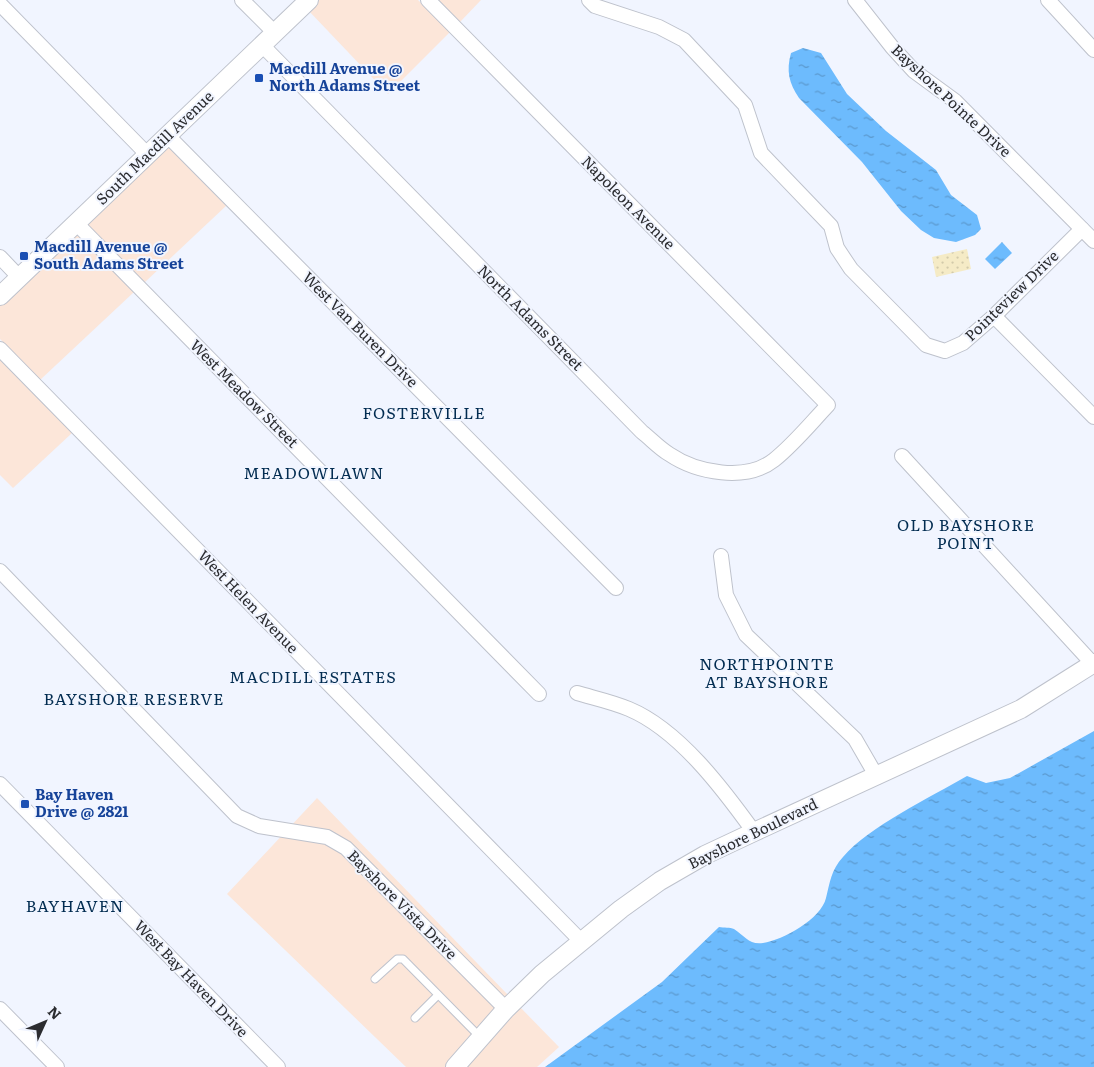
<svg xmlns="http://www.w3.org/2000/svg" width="1094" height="1067" viewBox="0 0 1094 1067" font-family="Literata,serif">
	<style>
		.commercial { fill: #fce6d9 }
		.sand { fill: url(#sand-dots) }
		.water { fill: url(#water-ripples) }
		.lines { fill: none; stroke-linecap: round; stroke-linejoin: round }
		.service-casing { stroke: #bec2cc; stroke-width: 9 }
		.minor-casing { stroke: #bec2cc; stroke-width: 16 }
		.tertiary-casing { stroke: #bec2cc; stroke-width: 20 }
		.service { stroke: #fff; stroke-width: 7 }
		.minor { stroke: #fff; stroke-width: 14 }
		.tertiary { stroke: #fff; stroke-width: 18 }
		.transit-dot { fill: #1a4fb4; stroke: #f1f5ff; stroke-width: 2 }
		.labels { text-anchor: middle; stroke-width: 4; stroke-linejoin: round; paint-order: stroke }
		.transit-label { font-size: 15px; font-weight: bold; fill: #164399; stroke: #f1f5ff; text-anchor: start }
		.street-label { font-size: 15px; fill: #2b2c30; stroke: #f1f5ff }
		.neighbourhood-label { font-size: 16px; letter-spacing: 1px; fill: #022c51; stroke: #f1f5ff }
	</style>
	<defs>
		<pattern id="sand-dots" width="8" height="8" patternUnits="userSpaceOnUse" patternTransform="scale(1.25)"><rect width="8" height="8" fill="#f5ebc6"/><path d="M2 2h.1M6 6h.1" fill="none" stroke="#d2caaa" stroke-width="1.8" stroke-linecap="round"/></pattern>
		<pattern id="water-ripples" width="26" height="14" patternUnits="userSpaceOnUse" patternTransform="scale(1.25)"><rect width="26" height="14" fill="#6dbbfd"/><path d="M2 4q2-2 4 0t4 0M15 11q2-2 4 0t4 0" fill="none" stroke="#5a98cd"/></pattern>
	</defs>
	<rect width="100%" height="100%" fill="#f1f5ff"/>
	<g class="commercial">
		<path d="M319 0H418L450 32 388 94 308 10Z"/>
		<path d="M438 0H481L460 22Z"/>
		<path d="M167 145 227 205 144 283 85 223Z"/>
		<path d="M75 233 134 292 40 380 0 339V304Z"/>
		<path d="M0 359 72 433 13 488 0 475Z"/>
		<path d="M317 798 509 996 506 999 468 960 458 970 496 1009 447 1067H406L227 894Z"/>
		<path d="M518 1005 559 1047 537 1067H463Z"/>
	</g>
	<path class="sand" d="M967 249 971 269 936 277 932 257Z"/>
	<g class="water">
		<path d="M803 48 821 53 847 94 886 131 936 170 951 195 977 215 981 229 975 235 956 242 934 238 921 230 901 211 862 162 799 98C789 83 786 71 791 53Z"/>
		<path d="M1002 242 1012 253 995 269 985 259Z"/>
		<path d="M1094 731V1067H545L662 982 719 927C724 928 730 927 734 929 745 936 749 945 763 943 783 940 821 919 826 898 830 882 831 870 843 857 868 827 931 797 967 776L986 783 1010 778Z"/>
	</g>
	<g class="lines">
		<g class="service-casing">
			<g id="service">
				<path d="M375 979 397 959H403L480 1037"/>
				<path d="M415 1018 438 995"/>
			</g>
		</g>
		<g class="minor-casing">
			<g id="minor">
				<path d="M242 0 275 33"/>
				<path d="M589 0 595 6 659 27 684 40 745 105 761 153 831 226 837 248 851 269 926 345 945 351 963 343 994 316 1082 229"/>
				<path d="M855 0 892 47 914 71 955 101 1094 241"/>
				<path d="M1048 0 1094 50"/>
				<path d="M0 4 147 154"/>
				<path d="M262 45 642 432C651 439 659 448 669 454 697 473 746 482 774 460 794 444 811 423 828 405L428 0"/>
				<path d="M167 135 616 588"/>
				<path d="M76 223 539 694"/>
				<path d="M0 257 19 277"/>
				<path d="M994 316 1094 417"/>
				<path d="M0 349 581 941"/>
				<path d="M902 456 1093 664"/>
				<path d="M721 556 726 595 746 635 855 739 877 777"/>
				<path d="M0 571 237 816 259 826 327 837 346 848 506 1009"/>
				<path d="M577 693C594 698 613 702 629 709 679 730 723 789 754 832"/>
				<path d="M0 784 278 1067"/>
				<path d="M0 1009 57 1067"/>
			</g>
		</g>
		<g class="tertiary-casing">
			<g id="tertiary">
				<path d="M0 296 309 0"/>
				<path d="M455 1067 506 1009 542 974 621 909 660 881 705 855 754 832 1021 709 1094 663"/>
			</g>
		</g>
		<use href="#service" class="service"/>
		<use href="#minor" class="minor"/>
		<use href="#tertiary" class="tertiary"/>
	</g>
	<g class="transit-dot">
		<rect x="254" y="73" width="10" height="10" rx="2.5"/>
		<rect x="19" y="251" width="10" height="10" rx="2.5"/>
		<rect x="20" y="799" width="10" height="10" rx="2.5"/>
	</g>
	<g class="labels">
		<g class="transit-label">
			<text x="269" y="74">Macdill Avenue @<tspan x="269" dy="17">North Adams Street</tspan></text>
			<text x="34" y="252">Macdill Avenue @<tspan x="34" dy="17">South Adams Street</tspan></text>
			<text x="35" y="800">Bay Haven<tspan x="35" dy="17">Drive @ 2821</tspan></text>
		</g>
		<g class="street-label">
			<text transform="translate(951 101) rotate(43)" y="5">Bayshore Pointe Drive</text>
			<text transform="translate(155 148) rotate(-44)" y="5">South Macdill Avenue</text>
			<text transform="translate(628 203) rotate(45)" y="5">Napoleon Avenue</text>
			<text transform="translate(1012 296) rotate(-44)" y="5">Pointeview Drive</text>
			<text transform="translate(530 318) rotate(45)" y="5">North Adams Street</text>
			<text transform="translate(360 330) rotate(45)" y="5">West Van Buren Drive</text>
			<text transform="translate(244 394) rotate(45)" y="5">West Meadow Street</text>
			<text transform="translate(248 602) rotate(46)" y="5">West Helen Avenue</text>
			<text transform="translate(753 834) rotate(-26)" y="5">Bayshore Boulevard</text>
			<text transform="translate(402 905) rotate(45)" y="5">Bayshore Vista Drive</text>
			<text transform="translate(191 979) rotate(46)" y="5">West Bay Haven Drive</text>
		</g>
		<g class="neighbourhood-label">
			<text x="424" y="419">FOSTERVILLE</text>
			<text x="314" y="479">MEADOWLAWN</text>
			<text x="966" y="531">OLD BAYSHORE<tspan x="966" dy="18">POINT</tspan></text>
			<text x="767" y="670">NORTHPOINTE<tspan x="767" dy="18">AT BAYSHORE</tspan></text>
			<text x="313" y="683">MACDILL ESTATES</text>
			<text x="134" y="705">BAYSHORE RESERVE</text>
			<text x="75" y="912">BAYHAVEN</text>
		</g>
	</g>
	<g transform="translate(45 1022) rotate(46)" stroke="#f1f5ff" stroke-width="4" paint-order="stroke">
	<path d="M0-4L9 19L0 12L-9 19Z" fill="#2b2c30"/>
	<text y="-8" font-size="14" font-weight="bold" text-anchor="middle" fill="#2b2c30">N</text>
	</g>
</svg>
